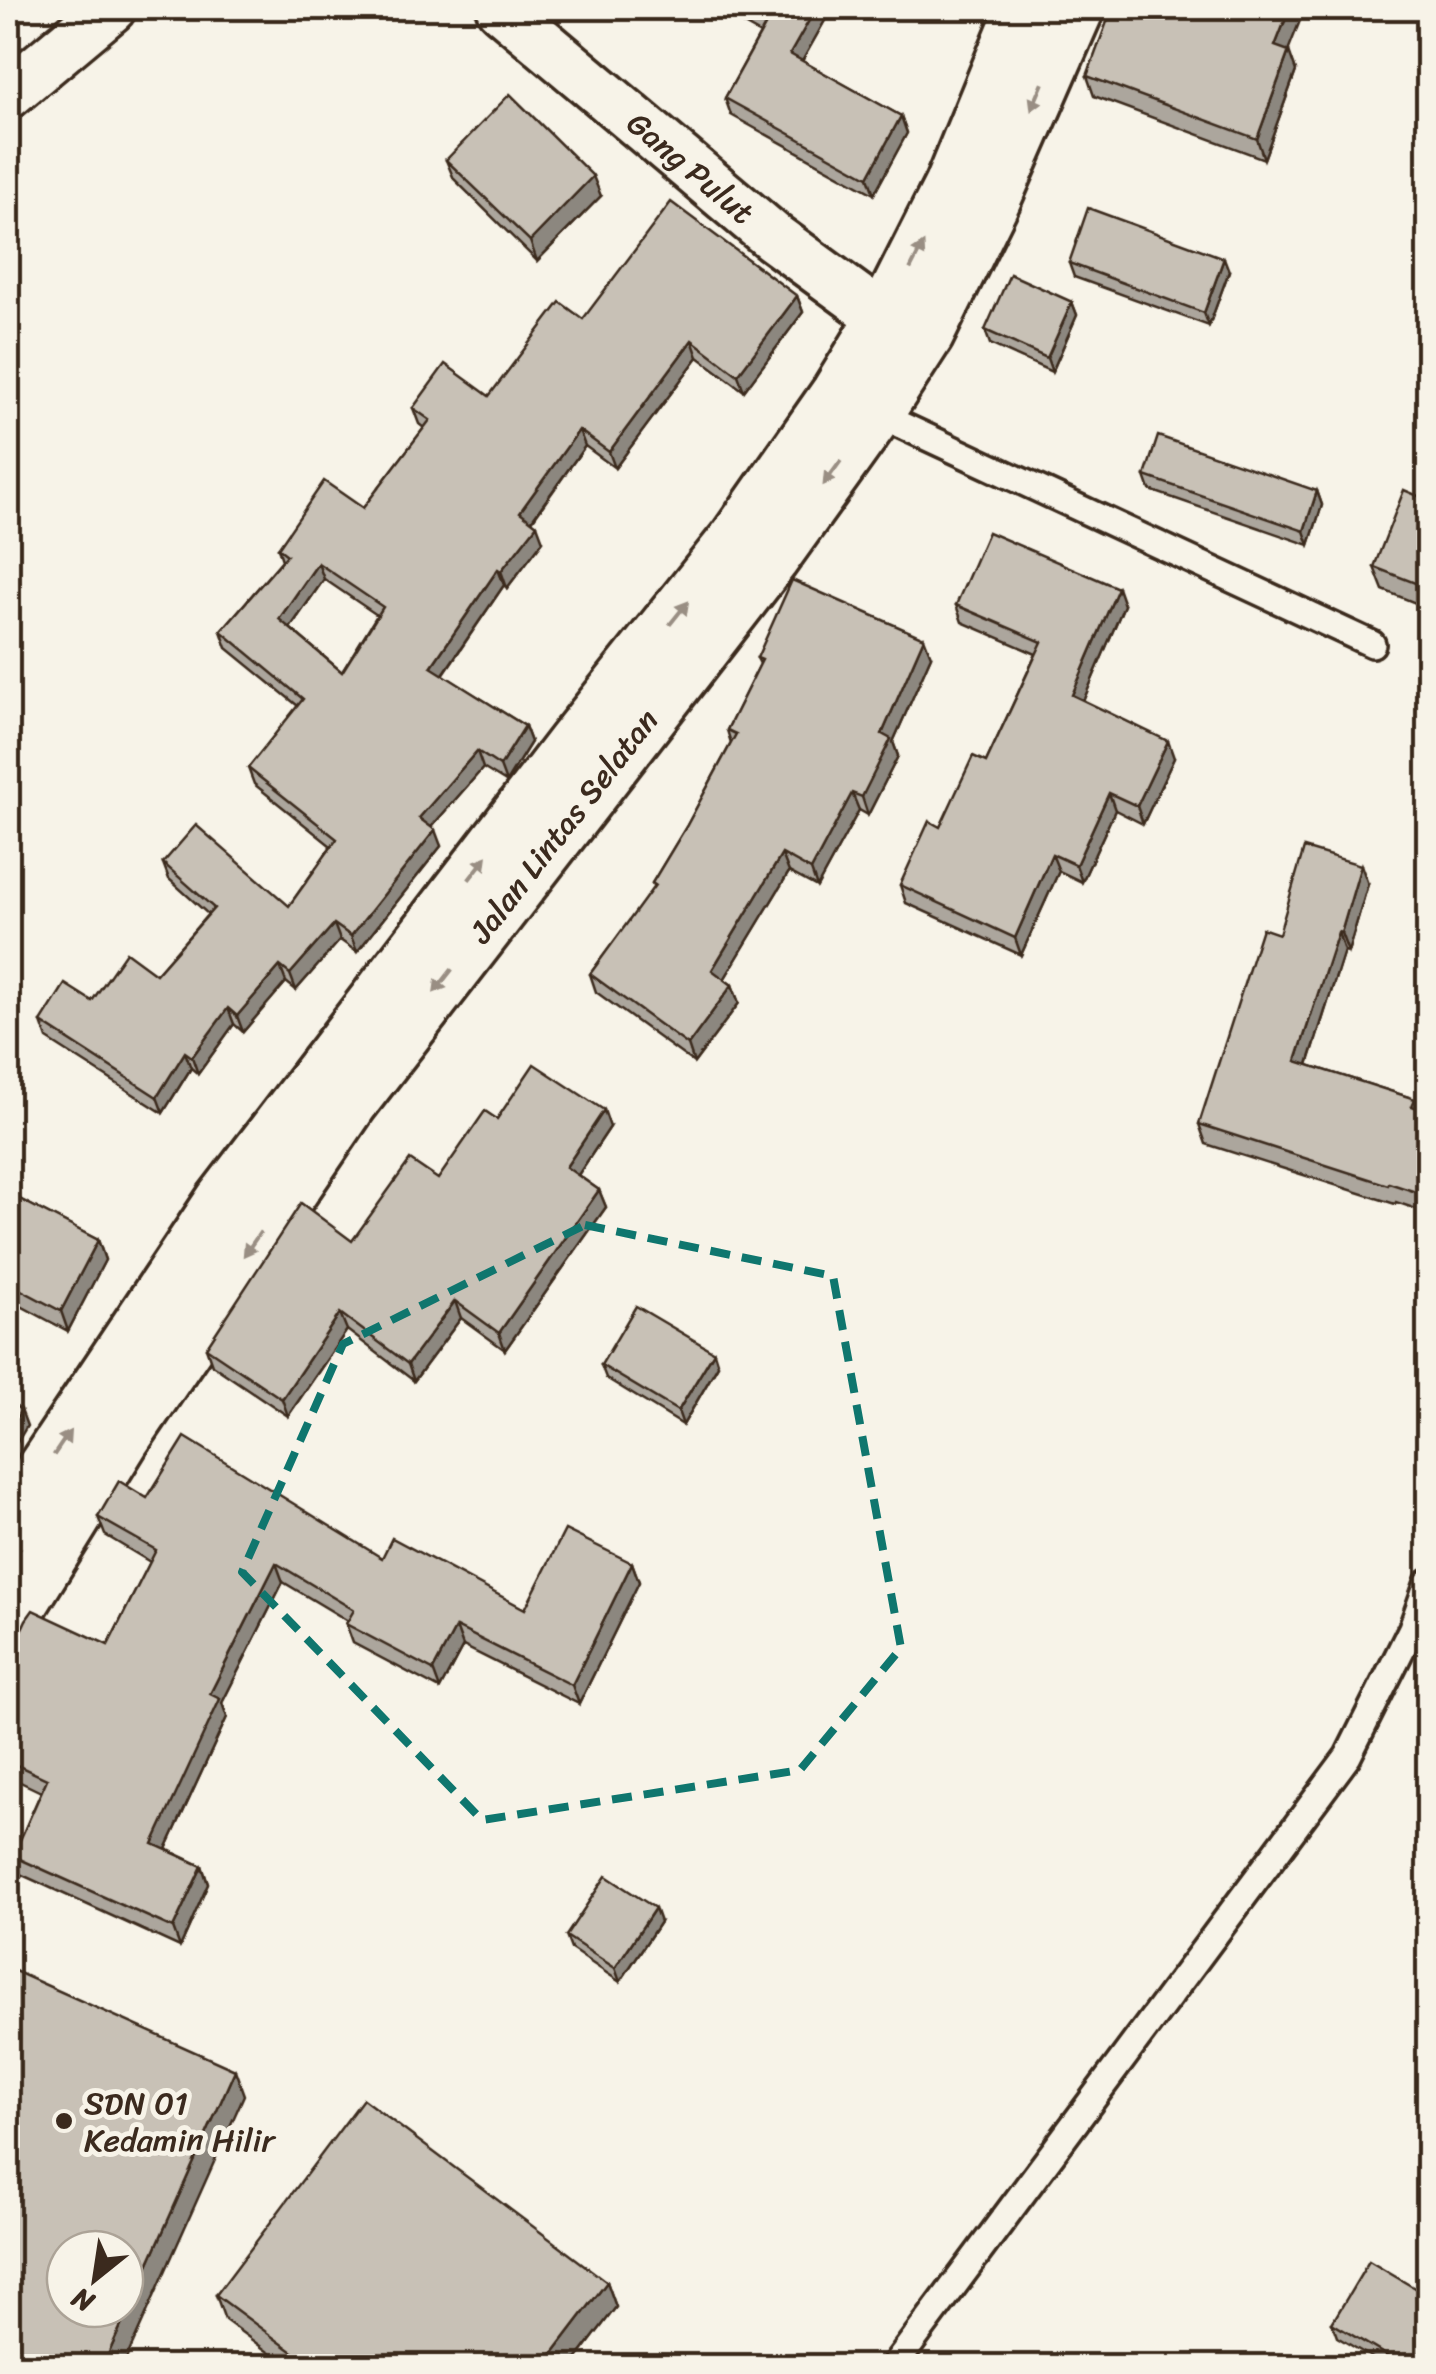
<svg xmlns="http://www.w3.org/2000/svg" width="1436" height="2374" viewBox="0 0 1436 2374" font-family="Sriracha,sans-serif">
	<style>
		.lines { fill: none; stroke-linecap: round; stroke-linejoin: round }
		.service-casing { stroke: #3b2a1e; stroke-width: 32 }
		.minor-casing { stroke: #3b2a1e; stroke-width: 55 }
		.trunk-casing { stroke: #3b2a1e; stroke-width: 62 }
		.service { stroke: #f7f3e8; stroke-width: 25 }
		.minor { stroke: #f7f3e8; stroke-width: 48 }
		.trunk { stroke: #f7f3e8; stroke-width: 55 }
		.wall { fill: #aca69d; stroke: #3b2a1e; stroke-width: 2.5; fill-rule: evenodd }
		.shaded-wall { fill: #8c877f; stroke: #3b2a1e; stroke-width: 2.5 }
		.building { fill: #c8c1b6; stroke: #3b2a1e; stroke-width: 2.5; fill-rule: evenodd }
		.oneway { fill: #998e83 }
		.marked { fill: none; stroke: #0f766e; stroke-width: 8; stroke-dasharray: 20 12; stroke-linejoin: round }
		.poi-dot { fill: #3b2a1e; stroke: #f7f3e8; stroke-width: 4 }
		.labels { text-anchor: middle; stroke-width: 10; stroke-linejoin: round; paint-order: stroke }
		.street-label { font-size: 32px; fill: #3b2a1e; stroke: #f7f3e8 }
		.poi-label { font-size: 32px; fill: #3b2a1e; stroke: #f7f3e8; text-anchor: start }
	</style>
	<rect width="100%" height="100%" fill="#f7f3e8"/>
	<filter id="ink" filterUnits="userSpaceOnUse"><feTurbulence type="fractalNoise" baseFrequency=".01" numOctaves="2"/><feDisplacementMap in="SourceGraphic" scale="20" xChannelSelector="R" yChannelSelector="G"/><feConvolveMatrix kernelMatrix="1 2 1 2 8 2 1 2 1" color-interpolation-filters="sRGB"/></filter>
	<g filter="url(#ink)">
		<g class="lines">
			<g class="service-casing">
				<g id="service">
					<path d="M875 413 1372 644"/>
					<path d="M894 2366 1348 1756 1412 1628 1428 1583"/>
				</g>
			</g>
			<g class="minor-casing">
				<g id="minor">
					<path id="s1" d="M501 8 773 237 885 319"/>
					<path d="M8 94 111 8"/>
				</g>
			</g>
			<g class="trunk-casing">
				<g id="trunk">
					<path d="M8 1524 223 1202 574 744 737 540 839 394 885 319 952 186 1025 8"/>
					<path id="s2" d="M8 1620 22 1600 122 1438 349 1103 771 558 875 413 926 334 993 198 1076 8"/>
				</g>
			</g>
			<use href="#service" class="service"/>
			<use href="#minor" class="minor"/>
			<use href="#trunk" class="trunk"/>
		</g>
		<g class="wall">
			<path d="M714 8H832L802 61 901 116 907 133 874 194 731 115 725 98 760 34Z"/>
			<path d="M1288 51 1296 71 1264 159 1094 96 1087 76Z"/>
			<path d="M446 160 601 196 537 261 454 179Z"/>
			<path d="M1069 263 1229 271 1209 326 1074 277Z"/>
			<path d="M797 296 803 312 744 391 698 357 615 468 585 446 532 521 543 541 507 588 504 585 443 675 525 726 531 742 506 782 483 768 431 827 441 846 357 952 340 940 296 990 286 982 243 1032 234 1024 198 1074 191 1068 163 1113 47 1039 41 1022 156 974 208 914 169 879 163 863 289 906 331 846 254 784 248 768 298 706 227 648 221 631 282 560 278 548 363 508 424 428 419 424 413 408 489 396 583 319ZM324 579 377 615 342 672 290 628Z"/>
			<path d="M1072 302 1077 315 1052 372 990 344 985 330Z"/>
			<path d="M1145 476 1317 491 1322 505 1309 545 1150 490Z"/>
			<path d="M1428 500V608L1383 590 1374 567Z"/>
			<path d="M956 605H1124L1083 701 1174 758 1143 824 1115 810 1082 882 1059 871 1021 955 906 903 900 885 986 762 1036 654 962 622Z"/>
			<path d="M931 656 893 742 898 756 868 815 859 810 817 887 789 872 724 979 732 985 739 1003 694 1063 596 992 590 974 654 888 652 883 686 827 731 743 727 730 760 664 757 658Z"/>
			<path d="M1368 884 1348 952 1344 951 1308 1065 1415 1099 1418 1109 1428 1112V1213L1396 1202 1395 1204 1206 1144 1199 1124 1279 934Z"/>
			<path d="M610 1127 578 1175 599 1190 606 1207 505 1350 461 1318 414 1381 347 1330 288 1416 212 1365 206 1348 438 1179Z"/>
			<path d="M8 1193 98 1240 105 1260 68 1331 8 1299Z"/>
			<path d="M601 1365H718L683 1425 606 1378Z"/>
			<path d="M147 1498 382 1558 525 1609 632 1563 639 1582 579 1704 463 1646 440 1689 353 1643 346 1624 348 1621 283 1582 222 1703 227 1717 166 1849 202 1866 208 1884 180 1947 20 1874 13 1856 41 1792 8 1776V1659L108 1645 150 1562 105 1535 98 1517Z"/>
			<path d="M660 1922 620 1982 571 1949 566 1936Z"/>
			<path d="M607 2282 616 2307 571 2366H287L225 2320 216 2295Z"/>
			<path d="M1428 2296V2363L1426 2366H1386L1337 2337 1332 2323Z"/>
		</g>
		<g class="shaded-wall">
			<path d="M816 8H832L796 72 790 54Z"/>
			<path d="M1290 8H1305L1282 66 1275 46Z"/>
			<path d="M1289 51 1296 71 1264 159 1257 139Z"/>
			<path d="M901 116 907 133 874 194 868 177Z"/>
			<path d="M593 176 601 196 537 261 530 241Z"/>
			<path d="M1224 258 1229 271 1209 326 1204 313Z"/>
			<path d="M797 296 803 312 744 391 738 375Z"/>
			<path d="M1072 302 1077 315 1052 372 1047 358Z"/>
			<path d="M692 340 698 357 615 468 609 452Z"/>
			<path d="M579 430 585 446 526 528 520 512Z"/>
			<path d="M1317 491 1322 505 1309 545 1304 531Z"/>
			<path d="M537 525 543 541 507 588 501 571Z"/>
			<path d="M318 563 324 579 285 635 279 619Z"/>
			<path d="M498 569 504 585 437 683 431 667Z"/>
			<path d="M1118 588 1124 605 1078 713 1072 695Z"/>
			<path d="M924 638 931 656 893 742 898 756 868 815 862 797 882 734Z"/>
			<path d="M525 726 531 742 506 782 500 766Z"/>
			<path d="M1168 741 1174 758 1143 824 1137 806Z"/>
			<path d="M477 751 483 768 425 834 419 818Z"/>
			<path d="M852 793 859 810 817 887 811 870Z"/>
			<path d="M1109 793 1115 810 1082 882 1076 865Z"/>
			<path d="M435 830 441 846 357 952 351 936Z"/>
			<path d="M782 854 789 872 719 988 712 970Z"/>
			<path d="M1052 854 1059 871 1021 955 1015 938Z"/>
			<path d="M1361 865 1368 884 1348 952 1341 933Z"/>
			<path d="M334 924 340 940 296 990 290 974Z"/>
			<path d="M1338 932 1344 951 1303 1080 1296 1061Z"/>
			<path d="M280 966 286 982 243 1032 237 1016Z"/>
			<path d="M732 985 739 1003 694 1063 688 1045Z"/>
			<path d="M228 1008 234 1024 198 1074 192 1057Z"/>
			<path d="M185 1052 191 1068 163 1113 157 1097Z"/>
			<path d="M604 1110 610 1127 572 1184 566 1167Z"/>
			<path d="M599 1190 606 1207 505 1350 499 1333Z"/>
			<path d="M98 1240 105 1260 68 1331 61 1311Z"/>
			<path d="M455 1301 461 1318 414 1381 408 1364Z"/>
			<path d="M340 1313 347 1330 288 1416 282 1399Z"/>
			<path d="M714 1352 718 1365 683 1425 678 1411Z"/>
			<path d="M21 1410 27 1426 8 1458V1432Z"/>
			<path d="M276 1563 283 1582 222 1703 227 1717 160 1862 153 1844 210 1694Z"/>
			<path d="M632 1563 639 1582 579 1704 572 1685Z"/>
			<path d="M456 1627 463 1646 440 1689 433 1670Z"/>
			<path d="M202 1866 208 1884 180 1947 173 1928Z"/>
			<path d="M655 1908 660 1922 620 1982 615 1968Z"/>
			<path d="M235 2070 244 2095 123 2366H103Z"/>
			<path d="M607 2282 616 2307 571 2366H543Z"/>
			<path d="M1428 2341V2363L1426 2366H1413Z"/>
		</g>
		<g class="building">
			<path d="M737 8H816L790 54 901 116 868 177 725 98 766 24Z"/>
			<path d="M1112 8H1290L1275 46 1289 51 1257 139 1087 76Z"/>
			<path d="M510 94 593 176 530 241 446 160Z"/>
			<path d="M671 202 797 296 738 375 692 340 609 452 579 430 520 512 537 525 501 571 498 569 431 667 525 726 500 766 477 751 419 818 435 830 351 936 334 924 290 974 280 966 237 1016 228 1008 192 1057 185 1052 157 1097 41 1022 65 984 92 1001 126 952 156 974 214 908 163 863 196 825 289 906 337 839 248 768 303 699 221 631 287 555 278 548 324 481 363 508 430 420 413 408 445 364 489 396 560 302 583 319ZM318 563 383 607 342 672 279 619Z"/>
			<path d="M1088 208 1224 258 1204 313 1069 263Z"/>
			<path d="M1010 274 1072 302 1047 358 985 330Z"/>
			<path d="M1158 436 1317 491 1304 531 1145 476Z"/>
			<path d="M1404 490 1428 500V588L1374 567Z"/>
			<path d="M988 532 1118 588 1072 695 1168 741 1137 806 1109 793 1076 865 1052 854 1015 938 900 885 929 821 940 827 973 756 986 762 1042 642 956 605Z"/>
			<path d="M792 580 924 638 882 734 891 739 862 797 852 793 811 870 782 854 712 970 732 985 688 1045 590 974 655 885 652 883 686 827 736 734 727 730 762 660 757 658Z"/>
			<path d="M1304 848 1361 865 1341 933 1338 932 1296 1061 1415 1099 1412 1106 1428 1112V1196L1389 1183 1388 1185 1199 1124 1262 928 1279 934Z"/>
			<path d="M534 1064 604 1110 566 1167 599 1190 499 1333 455 1301 408 1364 340 1313 282 1399 206 1348 301 1203 352 1241 410 1160 438 1179 485 1111 497 1119Z"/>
			<path d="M8 1193 98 1240 61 1311 8 1283Z"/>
			<path d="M636 1306 714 1352 678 1411 601 1365Z"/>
			<path d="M8 1401 21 1410 8 1432Z"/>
			<path d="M185 1437 382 1558 392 1538 525 1609 565 1530 632 1563 572 1685 456 1627 433 1670 346 1624 354 1610 276 1563 210 1694 220 1699 153 1844 202 1866 173 1928 13 1856 47 1779 8 1761V1659L26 1620 33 1610 108 1645 156 1550 98 1517 119 1481 147 1498Z"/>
			<path d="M606 1876 655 1908 615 1968 566 1936Z"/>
			<path d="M8 1968 235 2070 103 2366H8ZM65 2249H125V2309H65Z"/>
			<path d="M363 2099 607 2282 543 2366H312L216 2295Z"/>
			<path d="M1369 2261 1428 2296V2341L1413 2366H1404L1332 2323Z"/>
		</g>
		<defs><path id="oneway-solid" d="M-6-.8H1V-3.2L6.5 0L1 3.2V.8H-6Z" transform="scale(2.5)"/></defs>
		<g class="oneway">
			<use href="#oneway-solid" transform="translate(1037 97) rotate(113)"/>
			<use href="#oneway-solid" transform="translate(917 256) rotate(-63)"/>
			<use href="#oneway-solid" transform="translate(832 473) rotate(126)"/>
			<use href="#oneway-solid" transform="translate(679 613) rotate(-51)"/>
			<use href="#oneway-solid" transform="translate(478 868) rotate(-52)"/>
			<use href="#oneway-solid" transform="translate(443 981) rotate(128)"/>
			<use href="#oneway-solid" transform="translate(252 1244) rotate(125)"/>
			<use href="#oneway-solid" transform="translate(62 1443) rotate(-56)"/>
		</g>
	</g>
	<path class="marked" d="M585 1225 833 1276 901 1648 800 1770 482 1820 242 1572 343 1344Z"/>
	<circle class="poi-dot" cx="64" cy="2121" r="10"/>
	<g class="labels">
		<g class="street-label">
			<text dy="11" stroke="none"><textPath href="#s1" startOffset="248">Gang Pulut</textPath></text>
			<text dy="11" stroke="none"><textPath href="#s2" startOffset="970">Jalan Lintas Selatan</textPath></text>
		</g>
		<g class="poi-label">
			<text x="84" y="2114">SDN 01<tspan x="84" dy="37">Kedamin Hilir</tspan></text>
		</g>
	</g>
	<rect width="1436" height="2374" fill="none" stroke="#f7f3e8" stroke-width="40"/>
	<rect x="20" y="20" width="1396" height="2334" fill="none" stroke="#3b2a1e" stroke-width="4" filter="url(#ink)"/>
	<g transform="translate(95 2279) rotate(210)"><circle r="48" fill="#f7f3e8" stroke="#aca397" stroke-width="2.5"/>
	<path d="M0-8L18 38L0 25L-18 38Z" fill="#3b2a1e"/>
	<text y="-15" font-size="28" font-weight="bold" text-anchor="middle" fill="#3b2a1e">N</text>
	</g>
</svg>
